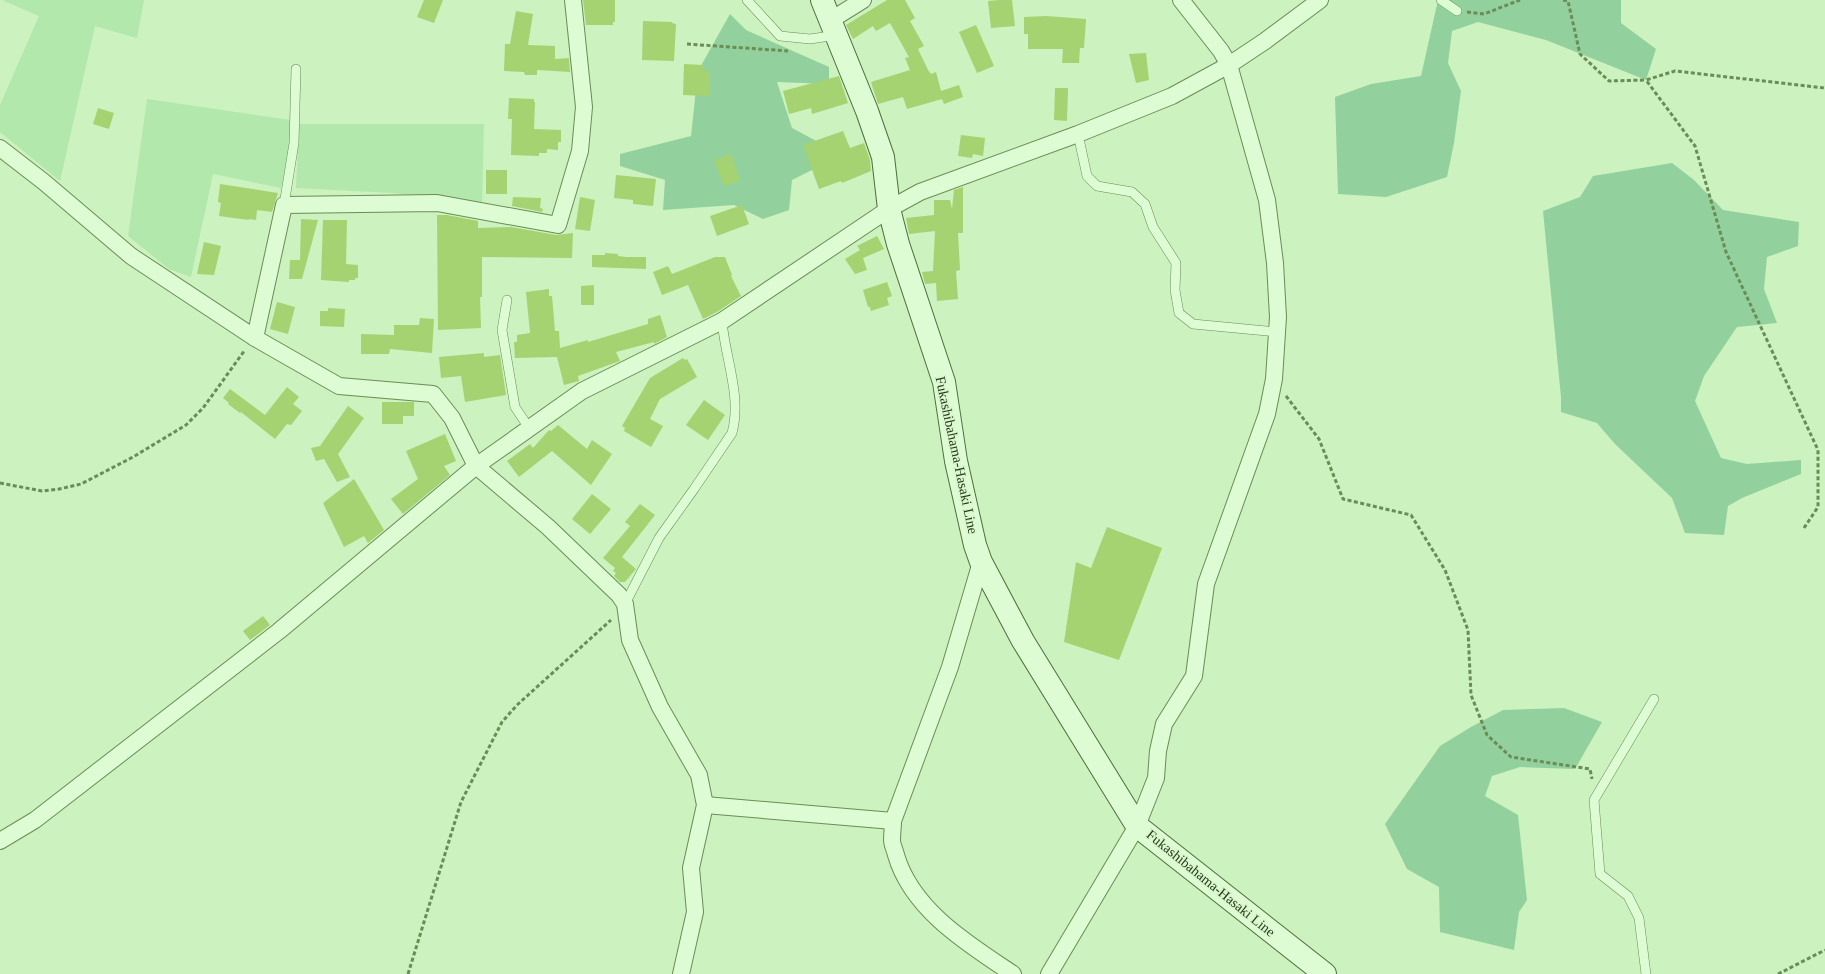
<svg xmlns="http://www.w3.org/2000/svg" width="1825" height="974" viewBox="0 0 1825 974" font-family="Georgia,serif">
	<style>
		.farmland { fill: #b2e8ab }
		.green { fill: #92d19d }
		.building { fill: #a5d371 }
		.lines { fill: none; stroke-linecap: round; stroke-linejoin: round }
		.service-casing { stroke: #6c8c55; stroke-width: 10 }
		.minor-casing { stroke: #6c8c55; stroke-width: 18 }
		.secondary-casing { stroke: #506e39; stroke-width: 24 }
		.path { stroke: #6c8c55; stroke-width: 3; stroke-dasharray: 4 2.5; stroke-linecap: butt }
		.service { stroke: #ddfcd3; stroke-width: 9 }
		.minor { stroke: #ddfcd3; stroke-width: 16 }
		.secondary { stroke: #ddfcd3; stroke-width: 22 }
		.labels { text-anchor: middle; stroke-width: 4; stroke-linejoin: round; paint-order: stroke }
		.street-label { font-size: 14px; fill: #293a1b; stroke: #d9f8cf }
	</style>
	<rect width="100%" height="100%" fill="#cbf2bf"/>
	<g class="farmland">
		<path d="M2 0H144L137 38 95 26 60 181 0 132V105L39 16Z"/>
		<path d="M147 99 290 120 292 144 281 188 213 174 191 277 169 269 128 236Z"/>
		<path d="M299 124H484L482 204 393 193 296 188Z"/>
	</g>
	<g class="green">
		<path d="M1438 0H1621V23L1656 49 1646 80 1546 40 1478 22 1452 31 1448 63 1461 91 1454 143 1447 177 1386 197 1338 194 1335 97 1371 84 1421 76Z"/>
		<path d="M730 14 746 30 829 67V84L777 82 792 128 822 144V165L792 180 789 210 763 219 734 205 663 210 665 180 620 166V154L691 136 698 71Z"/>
		<path d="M1672 163 1694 180 1723 210 1799 222 1798 246 1767 257 1764 289 1777 323 1737 327 1704 376 1695 401 1721 458 1747 464 1801 460V474L1742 498 1728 506 1724 535 1685 533 1672 498 1615 444 1597 423 1561 412V397L1543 211 1580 197 1593 176Z"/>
		<path d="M1564 708 1602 722 1575 769 1520 767 1492 776 1485 796 1518 815 1527 900 1519 912 1514 950 1440 932 1439 887 1407 869 1385 824 1440 746 1471 727 1503 710Z"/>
	</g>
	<g class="building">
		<path d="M424 0H443L434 23 417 17Z"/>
		<path d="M583 0H615V22H613V25H586Z"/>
		<path d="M887 0H905L915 18 910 21 924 46 918 49 928 70 931 74 936 72 941 91 959 85 963 97 944 104 942 99 907 109 903 97 878 104 871 82 910 70 905 58 909 57 890 23 876 31 873 26 853 39 846 25Z"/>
		<path d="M999 0H1012L1015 26 991 28 988 1Z"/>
		<path d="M516 11 533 14 528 45 555 46V59L569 58 570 72 537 70V75H525L524 72 504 71 505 44H510Z"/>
		<path d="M1046 16 1086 19 1084 48H1080L1079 63H1062L1063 49H1028V34H1024V17Z"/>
		<path d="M643 21 672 22V23L676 24 674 61 642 60Z"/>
		<path d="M976 25 994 66 977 73 959 32Z"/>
		<path d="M1146 53 1149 80 1136 83 1129 54Z"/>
		<path d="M684 64 704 65V71H710L709 96 683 95Z"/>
		<path d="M839 76 848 103 812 114 811 108 789 114 783 91Z"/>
		<path d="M1055 88H1068L1067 121 1054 120Z"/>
		<path d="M509 98 534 99V102H535L534 129 561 130V142H558V150L547 149V153H539V156L511 155 512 119H508Z"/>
		<path d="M98 108 114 113 109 129 93 124Z"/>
		<path d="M843 131 850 148 864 143 870 160 871 171 842 183 841 181 819 189 803 145Z"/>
		<path d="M961 135 985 138 983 156 973 154 972 158 958 156Z"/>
		<path d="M731 154 740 180 724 186 714 160Z"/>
		<rect x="486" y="170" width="21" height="24"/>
		<path d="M616 175 656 179 653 206 633 204V200L614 198Z"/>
		<path d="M220 184 278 193 272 212 257 210 256 220 249 219V220L219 216 221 203 218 202Z"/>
		<path d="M963 187V233H958L960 270 956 271 958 299 937 301 936 283 925 284 922 272 933 271 935 231 909 234 906 218 934 215V200H950L952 209 954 190Z"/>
		<path d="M513 197 541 198 540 208 543 209 542 212 512 206Z"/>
		<path d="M580 197 595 200 590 231 575 229Z"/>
		<path d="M742 205 749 224 717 236 710 216Z"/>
		<path d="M437 215H447L478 221V228L511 227 556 235 573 233 572 258 482 257V297H480L481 328 438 330Z"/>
		<path d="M301 219 318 220 302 279H289L290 260H300Z"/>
		<path d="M323 220H347L346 264 358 265V278H355V280H349V282L321 280Z"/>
		<path d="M877 236 884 249 863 258 867 270 855 274 845 259 860 250 857 246Z"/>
		<path d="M204 242 221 246 214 275 197 274Z"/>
		<path d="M605 253 618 254V256L626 257H646V269L592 267V255H605Z"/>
		<path d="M715 257H725L732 275 731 276 741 296 717 312 703 319 688 285 662 295 653 272 668 266 672 274Z"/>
		<path d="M887 282 892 296 887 298 889 305 871 311 870 307H868L863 290Z"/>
		<path d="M594 285V305H581V286Z"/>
		<path d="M549 289V296H552L555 331H559L560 348 588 340V342L648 324V319L660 315 667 337 654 344V342L616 352 620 361 578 376 579 381 564 385 557 357 515 358 514 342H517V335L530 333 526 292Z"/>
		<path d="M277 302 295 307 288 334 270 329Z"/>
		<path d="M328 308 345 309 344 327 320 326V311H328Z"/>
		<path d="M420 318 434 319 432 353 390 349 389 354H361V334L394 335V325H419Z"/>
		<path d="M484 353V357L500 355 506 395 465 402 461 376 441 378 439 357Z"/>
		<path d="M683 358 685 360 687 359 697 377 660 399 650 419 663 426 651 447 624 431 625 428 622 426 650 378Z"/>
		<path d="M287 387 299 397 293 404 302 411 291 425 287 424 275 439 241 412 240 413 228 404 229 403 223 398 230 389 265 415Z"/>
		<path d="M704 400 725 415 708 440 686 425Z"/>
		<path d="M382 402H414V416H403V424H382Z"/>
		<path d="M348 406 364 418 338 454 350 477 337 482 324 459 316 461 311 448 320 446Z"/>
		<path d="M558 425 587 449 592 440 612 454 591 485 552 451 519 477 507 461 530 444 533 448 549 430 551 431Z"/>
		<path d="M445 434 456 461 444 466 450 475 403 514 391 499 418 479 406 451Z"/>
		<path d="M354 479 384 530 368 543 364 536 344 547 323 503Z"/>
		<path d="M592 494 611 509 590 534 572 519Z"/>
		<path d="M640 504 655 515 622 557 636 569 625 582H620L614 576 616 573 613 571 615 568 603 558 630 526 625 522Z"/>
		<path d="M1107 527 1162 548 1119 660 1064 642 1076 562 1091 568Z"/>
		<path d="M263 616 270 625 250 640 243 631Z"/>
	</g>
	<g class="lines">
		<g class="service-casing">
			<g id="service">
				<path d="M747 0 780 36 810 39 837 35"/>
				<path d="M1441 0 1457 11"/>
				<path d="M1078 134 1087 176 1097 186 1132 192 1145 204 1153 227 1176 263 1175 290 1179 313 1193 324 1277 332"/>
				<path d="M284 205 294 143 296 69"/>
				<path d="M507 300 502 330 515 407 529 428"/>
				<path d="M625 604 659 538 694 489 732 433C742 396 725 358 722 321"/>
				<path d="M1646 974 1639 918 1628 896 1600 874 1594 800 1654 699"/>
			</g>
		</g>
		<g class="minor-casing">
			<g id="minor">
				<path d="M831 20 863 0"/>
				<path d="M0 148 44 182 131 256 255 338 339 386 433 394 452 418 476 466 548 527 619 595 625 604 630 640 660 707 699 775 705 805 691 868 695 912 681 974"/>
				<path d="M255 338 284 205 437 203 558 225 580 151 584 107 573 0"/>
				<path d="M981 562 950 667 893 821C893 827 892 834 892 840 892 845 895 850 896 855 912 910 968 944 1013 974"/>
				<path d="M705 805 893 821"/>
				<path d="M0 841 35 820 279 631 476 466 582 391 722 321 889 209 920 192 1078 134 1172 96 1229 65 1265 41 1320 0"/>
				<path d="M1049 974 1137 826 1156 778 1158 751 1164 724 1194 676 1206 584 1267 414 1274 379 1278 317 1275 263 1267 200 1229 65 1221 51 1181 0"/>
			</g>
		</g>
		<g class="secondary-casing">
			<path id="secondary" d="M822 0 867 111 883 157 889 209 898 244 944 382 956 461 975 545 981 562 1023 641 1137 826 1325 974"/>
		</g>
		<g class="path">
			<path d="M1563 0 1568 1 1580 54 1609 81 1646 80"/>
			<path d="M1467 12 1484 14 1520 0"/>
			<path d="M687 44 788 51"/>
			<path d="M1286 396 1319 439 1343 499 1411 515 1445 570 1468 630 1471 695 1487 735 1511 757 1590 769 1592 779"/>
			<path d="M0 483 42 491 59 489 81 484 133 457 186 425 203 408 245 350"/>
			<path d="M1804 528 1818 507V450L1726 252 1695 146 1646 80 1675 71 1825 88"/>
			<path d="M408 974 461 802 502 722 517 705 611 620"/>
			<path d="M1778 974 1825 950"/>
		</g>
		<use href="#service" class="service"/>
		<use href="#minor" class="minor"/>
		<use href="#secondary" class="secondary"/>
	</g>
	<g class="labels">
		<g class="street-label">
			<text transform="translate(957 455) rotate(78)" y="5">Fukashibahama-Hasaki Line</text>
			<text transform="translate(1211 883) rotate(39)" y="5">Fukashibahama-Hasaki Line</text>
		</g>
	</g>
</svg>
